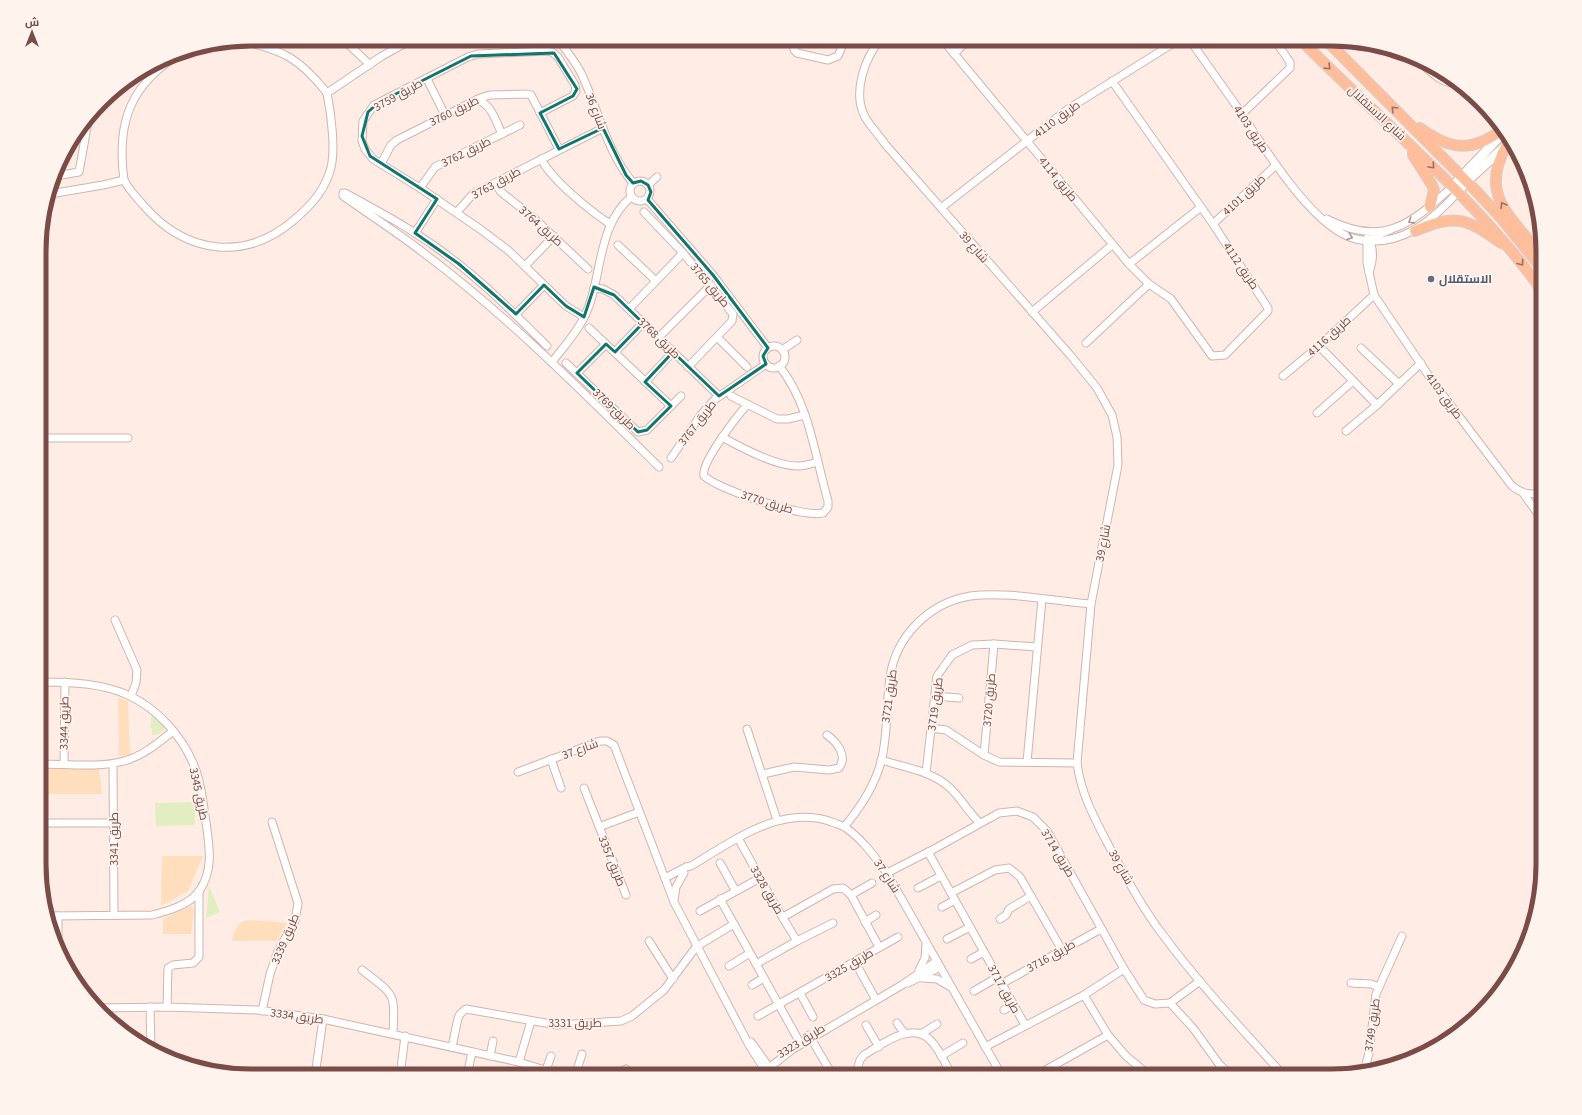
<svg xmlns="http://www.w3.org/2000/svg" width="1582" height="1115" viewBox="0 0 1582 1115" font-family="'Source Sans 3',Cairo,sans-serif">
	<style>
		.green { fill: #e0eec1 }
		.sand { fill: #ffdebe }
		.lines { fill: none; stroke-linecap: round; stroke-linejoin: round }
		.minor-casing { stroke: #d4b3ac; stroke-width: 9 }
		.secondary-casing { stroke: #dab3ab; stroke-width: 11 }
		.primary-casing { stroke: #dacdcb; stroke-width: 12 }
		.minor { stroke: #fff; stroke-width: 7 }
		.secondary { stroke: #fff; stroke-width: 9 }
		.primary { stroke: #ffbe9b; stroke-width: 10 }
		.oneway { stroke: #a36e60 }
		.oneway2 { stroke: #b09391 }
		.marked { fill: none; stroke: #0f766e; stroke-width: 3; stroke-linejoin: round }
		.service-dot { fill: #5c6f8a; stroke: #fff3ed; stroke-width: 1.5 }
		.labels { text-anchor: middle; stroke-width: 3.5; stroke-linejoin: round; paint-order: stroke }
		.street-label { font-size: 12px; fill: #7b4b47; stroke: #fff3ed }
		.service-label { font-size: 12px; font-weight: bold; fill: #4e5e75; stroke: #fff3ed; text-anchor: start }
		.rim { fill: none; stroke: #7b4b47; stroke-width: 5 }
	</style>
	<rect width="100%" height="100%" fill="#ffede5"/>
	<g class="green">
		<path d="M152 712 165 728 159 734 152 735V728H150Z"/>
		<path d="M194 802 195 825 156 826 155 803Z"/>
		<path d="M209 886 220 912 206 918Z"/>
	</g>
	<g class="sand">
		<path d="M118 698 128 701 130 755 119 756Z"/>
		<path d="M99 768 102 794H41V769Z"/>
		<path d="M162 856H203L188 891 161 906Z"/>
		<path d="M191 906 194 909 191 934H163V919Z"/>
		<path d="M251 920 287 923 277 941H232C235 929 237 921 251 920Z"/>
	</g>
	<g class="lines">
		<g class="minor-casing">
			<g id="minor">
				<path d="M343 39 370 65"/>
				<path d="M558 39C566 51 576 62 582 75 599 112 607 152 633 183"/>
				<path d="M794 39V50L797 53 828 60 838 56 845 39"/>
				<path d="M881 39C865 57 852 93 865 117 870 126 879 135 885 144L1071 356 1097 388 1112 415 1117 437 1118 465 1091 604 1077 763C1081 795 1096 821 1111 850 1127 879 1143 909 1163 935 1200 985 1243 1030 1284 1076"/>
				<path d="M942 39 1129 264 1149 284 1171 299 1212 356 1225 355 1268 311V308L1213 224 1112 81"/>
				<path d="M1189 39C1206 63 1223 87 1240 111 1263 146 1314 230 1356 239 1399 249 1431 222 1458 192"/>
				<path d="M241 41C283 49 301 60 327 93"/>
				<path d="M954 54 969 39"/>
				<path d="M1418 60C1434 75 1440 83 1463 85"/>
				<path d="M427 79 445 115"/>
				<path d="M476 100C491 102 496 122 502 134"/>
				<path d="M540 113 573 96 576 91 575 85 558 57 552 52 546 51 478 54 468 57 374 105 363 121 362 141 365 149 373 159 420 188 480 229 509 251 566 306 584 317"/>
				<path d="M1242 114 1290 68V62L1274 39"/>
				<path d="M541 159C553 181 589 210 610 224"/>
				<path d="M381 164 391 145 397 140 480 98 490 95 527 94 531 95 559 149"/>
				<path d="M55 176 79 172 88 122"/>
				<path d="M124 180C116 121 131 83 183 52"/>
				<circle cx="640" cy="191" r="10"/>
				<path d="M495 183 501 192 535 219 588 269"/>
				<path d="M648 185 657 177"/>
				<path d="M420 188 435 167 520 125"/>
				<path d="M50 194 103 185 124 180C129 190 137 198 144 206 186 254 245 262 294 220 310 206 322 194 329 174 337 155 331 113 327 93L382 56 413 39"/>
				<path d="M647 199 713 275 768 348"/>
				<path d="M941 208 1068 109 1180 39"/>
				<path d="M457 212 473 194 603 128"/>
				<path d="M644 212 683 253 733 314 732 321 688 367"/>
				<path d="M1327 219C1383 248 1411 224 1452 187"/>
				<path d="M1213 224 1275 166"/>
				<path d="M1390 230 1373 237 1367 245V263L1374 295 1433 382 1512 486C1522 494 1531 496 1543 492"/>
				<path d="M415 233 437 199"/>
				<path d="M1367 238C1375 247 1373 262 1369 272"/>
				<path d="M618 245 655 280"/>
				<path d="M1129 264 1201 207"/>
				<path d="M525 266 554 236"/>
				<path d="M594 288 603 289 614 295 719 396"/>
				<path d="M629 309 683 253"/>
				<path d="M1032 312 1112 245"/>
				<path d="M516 314 544 285"/>
				<path d="M589 328 671 406"/>
				<path d="M717 337 747 367"/>
				<path d="M658 338 711 285"/>
				<path d="M1086 343 1149 284"/>
				<path d="M547 346C513 312 479 278 440 250 410 228 378 211 345 193H343V196C370 215 398 233 425 254 509 317 584 393 659 467"/>
				<path d="M1319 346 1377 405"/>
				<circle cx="774" cy="357" r="11"/>
				<path d="M1361 348 1399 384"/>
				<path d="M782 350 797 340"/>
				<path d="M615 352 643 323"/>
				<path d="M552 362C566 344 581 328 589 306 602 270 599 224 631 197"/>
				<path d="M566 363 638 432 647 430 681 396"/>
				<path d="M577 373 606 344"/>
				<path d="M1283 376 1319 346 1374 295"/>
				<path d="M645 382 673 352"/>
				<path d="M731 396 777 419H788L805 415"/>
				<path d="M747 405C737 416 700 464 704 476 719 490 804 518 823 513L828 507V501C815 456 809 402 779 366"/>
				<path d="M1317 413 1353 381"/>
				<path d="M1346 431 1377 405 1421 363"/>
				<path d="M722 437C740 447 778 467 798 466 805 466 811 464 817 462"/>
				<path d="M41 438H128"/>
				<path d="M671 458 700 416 714 400 766 364"/>
				<path d="M1523 493 1543 521"/>
				<path d="M115 620 137 670 136 683 131 696"/>
				<path d="M41 682C70 682 103 683 130 696 157 709 181 735 193 763 201 781 203 803 206 822 209 846 214 868 200 890 190 905 168 911 152 915L49 916"/>
				<path d="M935 696 959 698"/>
				<path d="M931 728 946 730 984 755 999 762 1077 763"/>
				<path d="M747 729 777 820"/>
				<path d="M984 755 994 644"/>
				<path d="M551 759 561 788"/>
				<path d="M881 760C904 767 932 771 950 788 961 798 968 812 980 823"/>
				<path d="M1027 762 1042 599"/>
				<path d="M41 764C66 764 100 768 124 761 143 756 158 743 173 731"/>
				<path d="M64 764 65 682"/>
				<path d="M113 764 114 915"/>
				<path d="M518 772 600 741H607L614 745 674 902 749 1045 765 1070"/>
				<path d="M926 773 937 676 952 655 972 645 994 644 1037 647"/>
				<path d="M763 774 794 767 829 770 839 768C848 756 837 742 827 735"/>
				<path d="M584 788 626 895"/>
				<path d="M41 823H113"/>
				<path d="M599 827 639 812"/>
				<path d="M844 827C861 807 874 787 881 762 888 737 886 703 890 677 896 636 929 603 970 596 1006 591 1054 601 1091 604"/>
				<path d="M738 838 775 905 797 941"/>
				<path d="M928 852 1025 1025"/>
				<path d="M720 863 735 890"/>
				<path d="M887 873 934 849 999 813 1017 811 1033 817 1047 831 1124 969 1144 1000 1155 1004 1170 1003 1200 981"/>
				<path d="M665 878 686 867 691 866C733 841 781 804 832 822 836 824 842 825 846 828 863 840 874 856 887 873L1002 1076"/>
				<path d="M918 888 941 876"/>
				<path d="M951 893 995 870 1009 868 1020 877 1062 950"/>
				<path d="M851 895 872 883"/>
				<path d="M720 899 799 1041"/>
				<path d="M674 900 676 887 684 873"/>
				<path d="M942 907 955 900"/>
				<path d="M700 911 760 878"/>
				<path d="M58 916V944"/>
				<path d="M783 917 833 889 843 888 851 895 879 947"/>
				<path d="M1000 919 1006 915 1009 909 1031 896"/>
				<path d="M865 922 876 915"/>
				<path d="M947 939 970 927"/>
				<path d="M649 941 673 979"/>
				<path d="M971 959 984 952"/>
				<path d="M855 962 876 1000"/>
				<path d="M756 964 797 941 833 923"/>
				<path d="M729 966 750 953"/>
				<path d="M362 970C395 996 395 991 393 1033"/>
				<path d="M919 970 925 958 926 944"/>
				<path d="M922 978 937 979 949 986"/>
				<path d="M908 983 940 967"/>
				<path d="M1351 983 1371 984 1379 987"/>
				<path d="M1001 984 1101 929"/>
				<path d="M752 985 764 978"/>
				<path d="M974 991 998 977"/>
				<path d="M800 993 813 1017"/>
				<path d="M1084 995 1108 1035 1126 1056 1150 1076"/>
				<path d="M1170 1003 1193 1028 1219 1064 1232 1076"/>
				<path d="M150 1007 151 1048"/>
				<path d="M167 1007 168 968 173 965 193 963 199 957V891"/>
				<path d="M100 1008 167 1007 258 1010 323 1019 519 1062 564 1076"/>
				<path d="M1004 1010 1013 1004"/>
				<path d="M262 1011 270 974 278 951 295 921 298 903 272 822"/>
				<path d="M758 1016 898 937"/>
				<path d="M897 1023 904 1033"/>
				<path d="M866 1025 879 1047"/>
				<path d="M921 1034 937 1024"/>
				<path d="M809 1035 833 1076"/>
				<path d="M751 1042 769 1067"/>
				<path d="M452 1047 458 1018 460 1014 466 1009 557 1025 621 1021 632 1016 664 990 696 947 734 924"/>
				<path d="M985 1047 1084 995 1124 969"/>
				<path d="M490 1056 493 1041"/>
				<path d="M941 1056 963 1043"/>
				<path d="M519 1062 531 1021"/>
				<path d="M1053 1066V1076"/>
				<path d="M546 1070 551 1056"/>
				<path d="M1364 1072 1369 1053 1376 994 1402 936"/>
				<path d="M901 1073 902 1076"/>
				<path d="M791 1075V1076"/>
				<path d="M315 1076 323 1019"/>
				<path d="M400 1076 405 1036"/>
				<path d="M467 1076 472 1052"/>
				<path d="M575 1076 582 1054"/>
				<path d="M606 1076 608 1072 617 1074 626 1069 632 1076"/>
				<path d="M759 1076 793 1049 902 985 937 961"/>
				<path d="M818 1076 829 1069"/>
				<path d="M855 1076 860 1060 864 1055C882 1044 913 1020 931 1041 940 1050 946 1065 952 1076"/>
				<path d="M1035 1076 1108 1035"/>
			</g>
		</g>
		<g class="secondary-casing">
			<g id="secondary">
				<path d="M1452 187 1504 132"/>
				<path d="M1458 192 1466 182 1511 141"/>
			</g>
		</g>
		<g class="primary-casing">
			<g id="primary">
				<path d="M1300 39C1382 123 1475 196 1543 292"/>
				<path d="M1325 39 1478 193 1501 218 1543 270"/>
				<path d="M1420 128C1450 150 1472 153 1503 129"/>
				<path d="M1507 145C1476 198 1516 219 1543 259"/>
				<path d="M1413 148V155L1432 185 1434 190 1430 207"/>
				<path d="M1415 231C1455 214 1465 217 1501 243"/>
			</g>
		</g>
		<use href="#minor" class="minor"/>
		<use href="#secondary" class="secondary"/>
		<use href="#primary" class="primary"/>
	</g>
	<defs><path id="oneway-chevron" d="M-2-3.5L2.5 0L-2 3.5" fill="none" stroke-width="1.6" stroke-linecap="round" stroke-linejoin="round"/></defs>
	<g class="oneway">
		<use href="#oneway-chevron" transform="translate(1328 67) rotate(44)"/>
		<use href="#oneway-chevron" transform="translate(1394 109) rotate(-135)"/>
		<use href="#oneway-chevron" transform="translate(1432 166) rotate(47)"/>
		<use href="#oneway-chevron" transform="translate(1503 205) rotate(-121)"/>
		<use href="#oneway-chevron" transform="translate(1521 263) rotate(54)"/>
	</g>
	<g class="oneway2">
		<use href="#oneway-chevron" transform="translate(1411 221) rotate(148)"/>
		<use href="#oneway-chevron" transform="translate(1350 237) rotate(20)"/>
	</g>
	<path class="marked" d="M554 53 577 89 573 96 540 113 559 149 603 128 626 175 633 183 641 181 648 185 651 192 648 200 713 275 768 348 763 356 766 364 719 396 673 352 645 382 671 406 647 430 638 432 577 373 606 344 615 352 643 323 614 295 594 287 584 317 566 306 544 285 516 314 459 264 415 233 437 199 370 156 362 136 368 112 378 103 471 56Z"/>
	<circle class="service-dot" cx="1431" cy="279" r="4"/>
	<g class="labels">
		<g class="street-label">
			<text transform="translate(398 95) rotate(-29)" y="4">طريق 3759</text>
			<text transform="translate(454 111) rotate(-26)" y="4">طريق 3760</text>
			<text transform="translate(596 111) rotate(69)" y="4">شارع 36</text>
			<text transform="translate(1377 113) rotate(43)" y="4">شارع الاستقلال</text>
			<text transform="translate(1057 119) rotate(-36)" y="4">طريق 4110</text>
			<text transform="translate(1251 129) rotate(57)" y="4">طريق 4103</text>
			<text transform="translate(466 152) rotate(-26)" y="4">طريق 3762</text>
			<text transform="translate(1058 179) rotate(51)" y="4">طريق 4114</text>
			<text transform="translate(496 183) rotate(-28)" y="4">طريق 3763</text>
			<text transform="translate(1244 195) rotate(-43)" y="4">طريق 4101</text>
			<text transform="translate(541 226) rotate(42)" y="4">طريق 3764</text>
			<text transform="translate(974 247) rotate(49)" y="4">شارع 39</text>
			<text transform="translate(1241 266) rotate(56)" y="4">طريق 4112</text>
			<text transform="translate(710 285) rotate(50)" y="4">طريق 3765</text>
			<text transform="translate(1329 336) rotate(-42)" y="4">طريق 4116</text>
			<text transform="translate(659 338) rotate(44)" y="4">طريق 3768</text>
			<text transform="translate(1444 396) rotate(54)" y="4">طريق 4103</text>
			<text transform="translate(614 409) rotate(44)" y="4">طريق 3769</text>
			<text transform="translate(697 423) rotate(-52)" y="4">طريق 3767</text>
			<text transform="translate(767 502) rotate(17)" y="4">طريق 3770</text>
			<text transform="translate(1103 543) rotate(-79)" y="4">شارع 39</text>
			<text transform="translate(889 696) rotate(-82)" y="4">طريق 3721</text>
			<text transform="translate(989 700) rotate(-85)" y="4">طريق 3720</text>
			<text transform="translate(935 704) rotate(-82)" y="4">طريق 3719</text>
			<text transform="translate(64 723) rotate(-89)" y="4">طريق 3344</text>
			<text transform="translate(580 749) rotate(-20)" y="4">شارع 37</text>
			<text transform="translate(199 794) rotate(78)" y="4">طريق 3345</text>
			<text transform="translate(114 839) rotate(-90)" y="4">طريق 3341</text>
			<text transform="translate(1058 853) rotate(59)" y="4">طريق 3714</text>
			<text transform="translate(612 861) rotate(68)" y="4">طريق 3357</text>
			<text transform="translate(1121 867) rotate(61)" y="4">شارع 39</text>
			<text transform="translate(887 876) rotate(57)" y="4">شارع 37</text>
			<text transform="translate(767 890) rotate(60)" y="4">طريق 3328</text>
			<text transform="translate(285 939) rotate(-67)" y="4">طريق 3339</text>
			<text transform="translate(1051 956) rotate(-29)" y="4">طريق 3716</text>
			<text transform="translate(849 965) rotate(-30)" y="4">طريق 3325</text>
			<text transform="translate(1004 989) rotate(61)" y="4">طريق 3717</text>
			<text transform="translate(297 1016) rotate(8)" y="4">طريق 3334</text>
			<text x="575" y="1027">طريق 3331</text>
			<text transform="translate(1372 1025) rotate(-82)" y="4">طريق 3749</text>
			<text transform="translate(801 1041) rotate(-32)" y="4">طريق 3323</text>
		</g>
		<g class="service-label">
			<text x="1439" y="283">الاستقلال</text>
		</g>
	</g>
	<path d="M0 0H1582V1115H0ZM251 46H1331A205 205 0 0 1 1536 251V864A205 205 0 0 1 1331 1069H251A205 205 0 0 1 46 864V251A205 205 0 0 1 251 46Z" fill="#fff3ed" fill-rule="evenodd"/>
	<path class="rim" d="M251 46H1331A205 205 0 0 1 1536 251V864A205 205 0 0 1 1331 1069H251A205 205 0 0 1 46 864V251A205 205 0 0 1 251 46Z"/>
	<g transform="translate(32 32)" stroke="#fff3ed" stroke-width="3" paint-order="stroke">
	<path d="M0-3L7 15L0 10L-7 15Z" fill="#7b4b47"/>
	<text y="-6" font-size="11" font-weight="bold" text-anchor="middle" fill="#7b4b47">ش</text>
	</g>
</svg>
